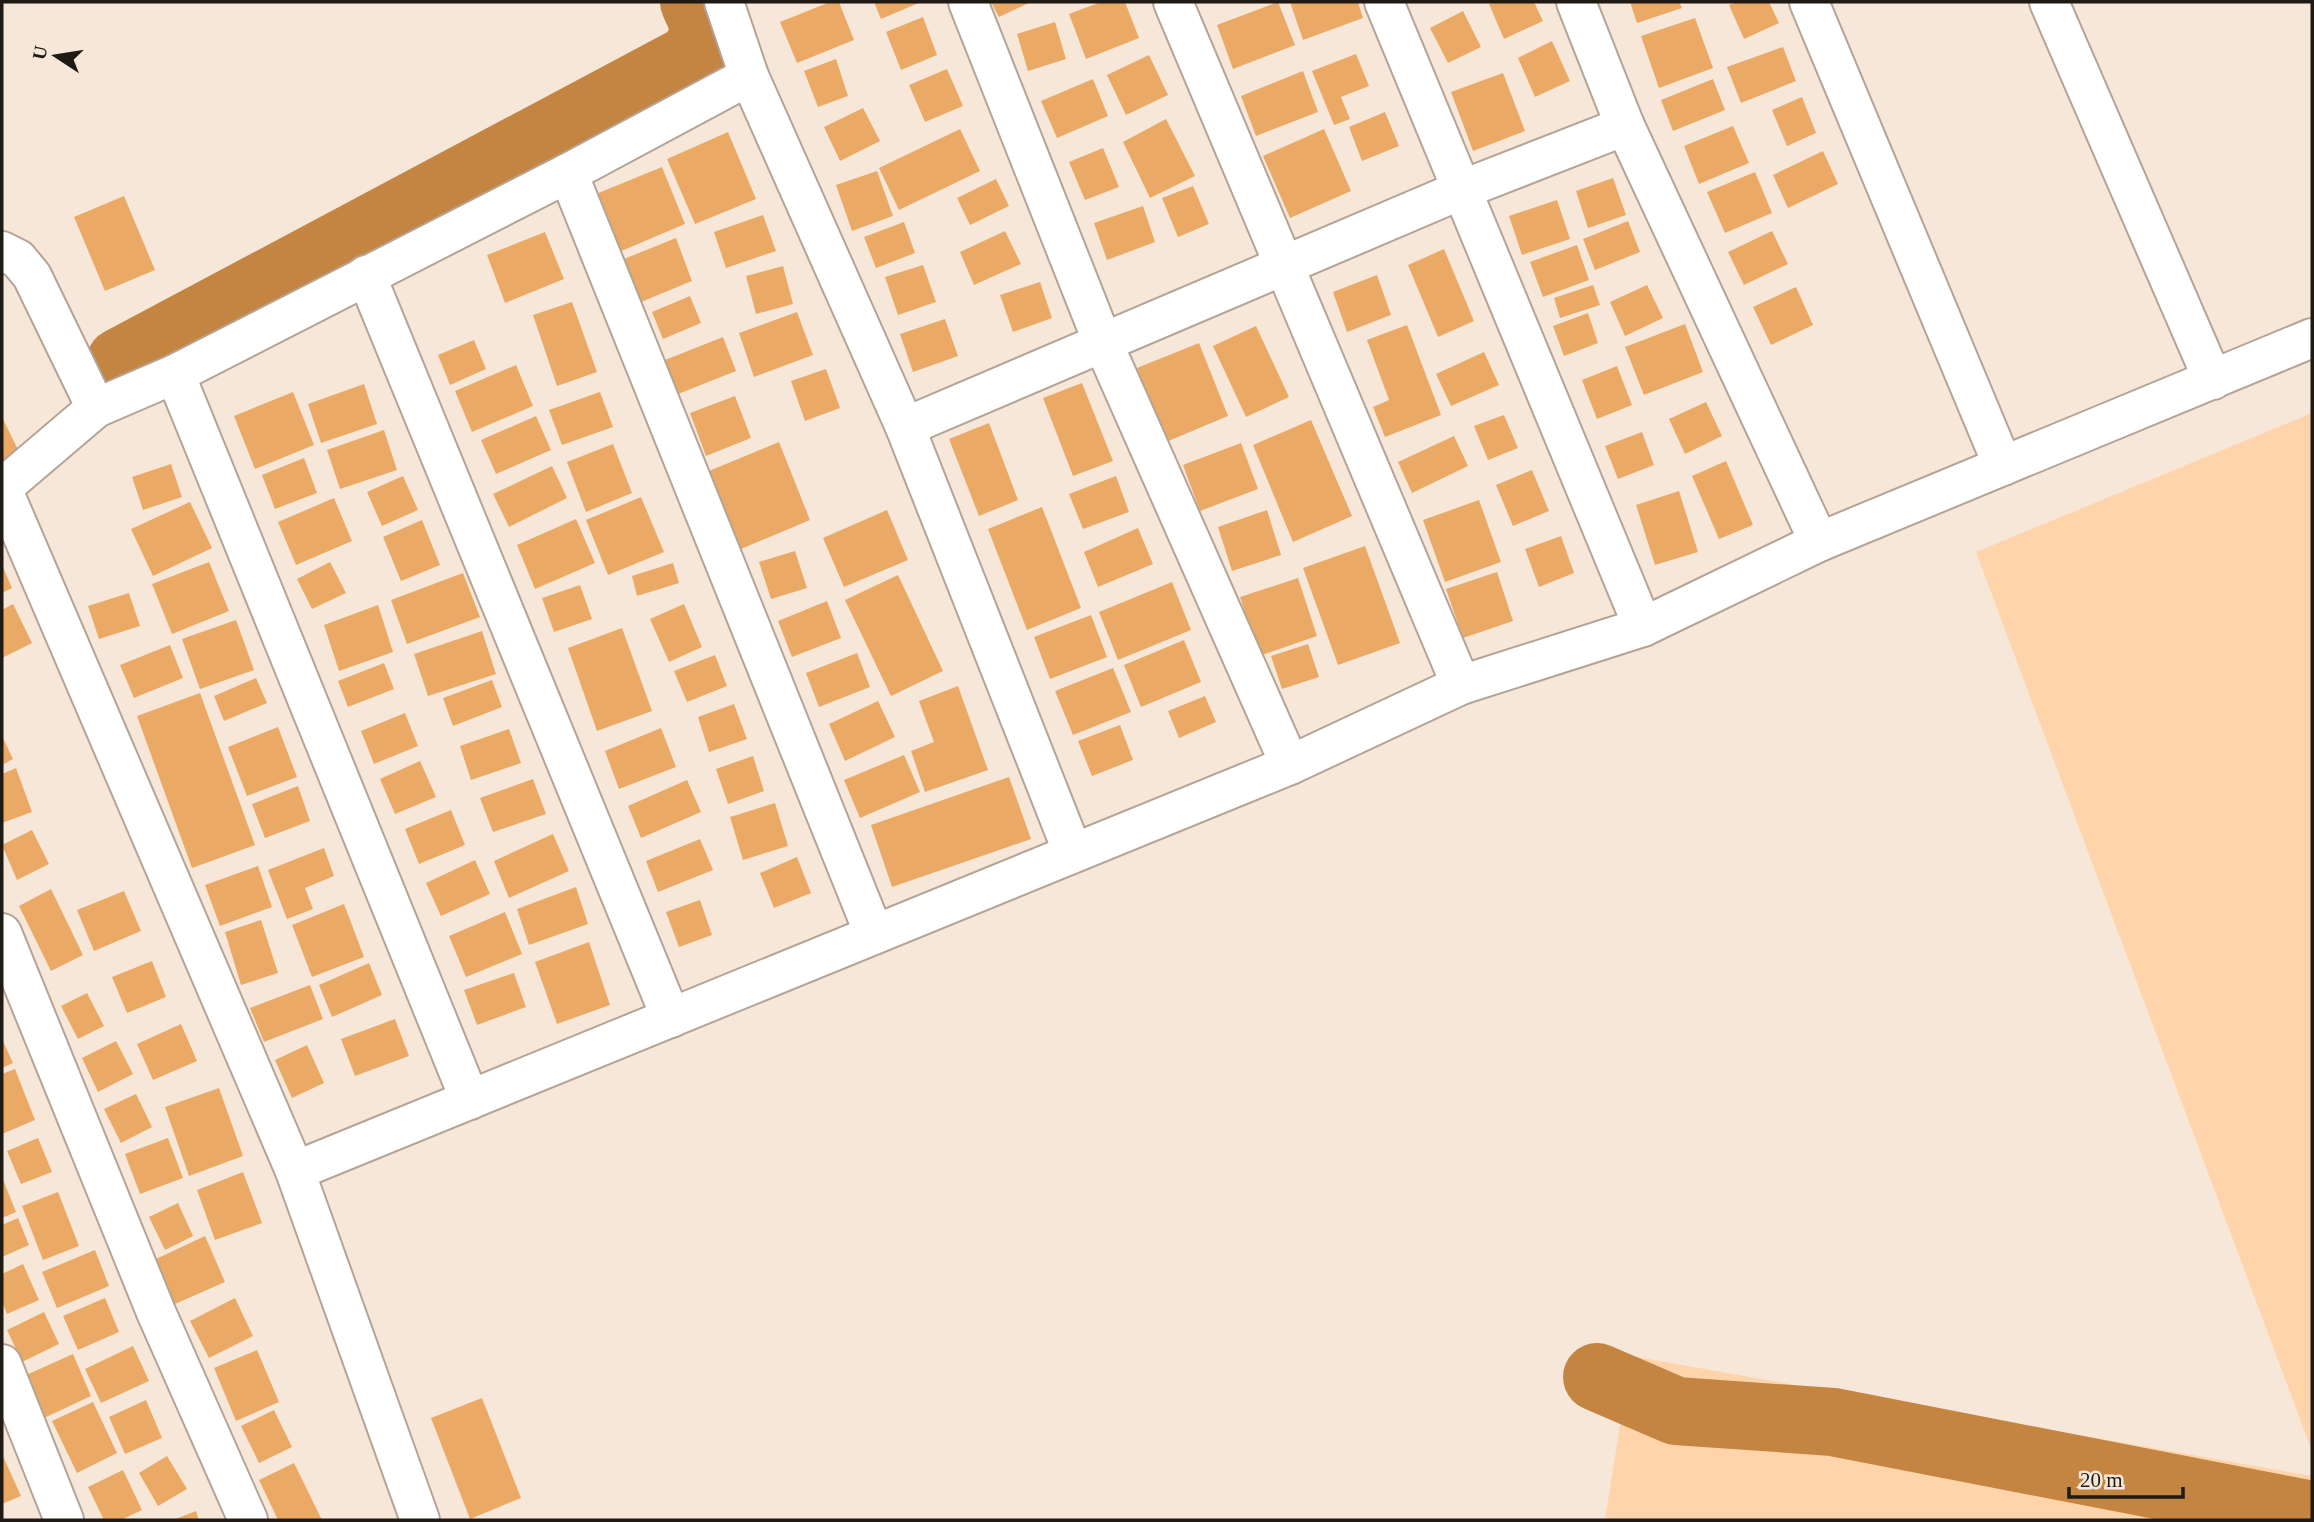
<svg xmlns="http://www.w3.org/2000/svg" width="2314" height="1522" viewBox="0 0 2314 1522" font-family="'Times New Roman',serif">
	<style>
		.green { fill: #ffd4ab }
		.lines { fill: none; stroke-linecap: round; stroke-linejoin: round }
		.river { stroke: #c38541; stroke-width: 68 }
		.building { fill: #eaa965 }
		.minor-casing { stroke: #b3a496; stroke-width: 42 }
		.minor { stroke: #fff; stroke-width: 38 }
	</style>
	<rect width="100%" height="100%" fill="#f7e7d9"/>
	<g class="green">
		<path d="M2312 413V1451L1976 552Z"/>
		<path d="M1631 1356 2312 1476V1520H1605Z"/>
	</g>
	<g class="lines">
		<g class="river">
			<path d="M120 362 691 58 705 36 702 20 694 2"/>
			<path d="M1597 1377 1676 1411 1833 1422 2312 1515"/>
		</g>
	</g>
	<g class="building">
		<path d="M830 2H839L854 40 797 63 780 22Z"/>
		<path d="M874 2H921L881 19Z"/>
		<path d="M991 2H1031L999 17Z"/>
		<path d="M1101 2H1125L1139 38 1086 59 1069 14Z"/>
		<path d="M1278 2 1295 45 1233 69 1217 25Z"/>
		<path d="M1290 2H1358L1363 18 1303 40Z"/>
		<path d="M1493 2H1534L1543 21 1504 39 1489 4Z"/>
		<path d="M1630 2H1679L1682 8 1637 23Z"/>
		<path d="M1737 2H1769L1779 23 1744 39 1729 5Z"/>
		<path d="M1463 11 1481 47 1448 63 1430 28Z"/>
		<path d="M923 17 937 55 901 70 886 32Z"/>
		<path d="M1695 18 1713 68 1659 88 1641 36Z"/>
		<path d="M1055 22 1066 59 1028 71 1017 34Z"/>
		<path d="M1552 41 1570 81 1535 97 1518 58Z"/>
		<path d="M1783 47 1796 81 1741 103 1727 67Z"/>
		<path d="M1356 54 1369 86 1341 97 1350 119 1334 125 1312 71Z"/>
		<path d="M1149 55 1168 95 1126 115 1107 75Z"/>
		<path d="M836 59 848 96 818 107 804 71Z"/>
		<path d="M947 69 963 106 925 122 909 85Z"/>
		<path d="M1303 71 1318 112 1256 136 1241 96Z"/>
		<path d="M1503 73 1525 131 1473 151 1451 92Z"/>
		<path d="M1093 79 1108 116 1057 138 1041 101Z"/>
		<path d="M1713 79 1725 110 1673 131 1661 100Z"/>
		<path d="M1802 97 1816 133 1787 146 1772 110Z"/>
		<path d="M863 108 880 141 840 161 824 127Z"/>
		<path d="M1385 112 1399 146 1362 161 1349 127Z"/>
		<path d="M1166 119 1195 176 1150 198 1123 142Z"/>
		<path d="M1733 126 1749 163 1699 184 1684 146Z"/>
		<path d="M960 129 980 171 899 210 879 168Z"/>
		<path d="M1324 129 1351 191 1290 218 1263 156Z"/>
		<path d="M728 132 756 199 695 224 667 159Z"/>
		<path d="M1103 148 1119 187 1085 200 1069 162Z"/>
		<path d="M1823 151 1838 184 1788 208 1773 175Z"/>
		<path d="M662 167 685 224 619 252 596 194Z"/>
		<path d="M877 171 893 216 852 231 836 185Z"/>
		<path d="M1755 172 1772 213 1725 233 1707 192Z"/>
		<path d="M1613 178 1626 215 1588 228 1576 191Z"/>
		<path d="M996 179 1009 206 970 225 957 198Z"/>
		<path d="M1193 186 1209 224 1178 237 1162 198Z"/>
		<path d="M124 196 155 270 105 291 74 217Z"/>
		<path d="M1557 200 1570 239 1522 255 1509 216Z"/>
		<path d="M1143 206 1155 242 1107 260 1094 223Z"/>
		<path d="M763 215 776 251 726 268 714 232Z"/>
		<path d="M1628 221 1640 252 1595 270 1583 239Z"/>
		<path d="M904 222 915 253 876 268 864 237Z"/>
		<path d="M1005 231 1021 264 974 285 960 252Z"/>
		<path d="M1772 231 1788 264 1744 285 1728 252Z"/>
		<path d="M545 232 564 279 505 303 487 255Z"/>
		<path d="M676 238 692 281 641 302 624 259Z"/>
		<path d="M1577 245 1589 280 1543 297 1530 262Z"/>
		<path d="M1444 249 1474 321 1438 337 1408 265Z"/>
		<path d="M923 265 936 302 898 315 885 277Z"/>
		<path d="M783 266 793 304 756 314 746 276Z"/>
		<path d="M1377 275 1391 315 1347 332 1333 292Z"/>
		<path d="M1040 282 1052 318 1013 332 1000 295Z"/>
		<path d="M1593 285 1600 305 1560 318 1554 298Z"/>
		<path d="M1647 285 1663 318 1625 336 1610 302Z"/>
		<path d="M1796 287 1813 325 1771 345 1753 307Z"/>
		<path d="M690 296 701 323 663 339 652 312Z"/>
		<path d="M572 302 597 372 557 386 533 315Z"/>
		<path d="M797 312 813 355 754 377 739 333Z"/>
		<path d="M1588 313 1598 343 1564 356 1553 326Z"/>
		<path d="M945 319 958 356 913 372 900 334Z"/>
		<path d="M1685 324 1703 372 1644 395 1625 347Z"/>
		<path d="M1407 325 1441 415 1385 437 1373 407 1389 400 1367 340Z"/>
		<path d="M1256 326 1289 397 1246 417 1213 346Z"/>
		<path d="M723 337 736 371 678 394 665 360Z"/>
		<path d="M474 340 486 369 450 385 438 355Z"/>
		<path d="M1199 343 1228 416 1166 442 1137 368Z"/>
		<path d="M1484 352 1499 385 1451 406 1436 374Z"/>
		<path d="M516 365 533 406 472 432 455 391Z"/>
		<path d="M1617 366 1632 405 1597 419 1582 380Z"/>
		<path d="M826 369 840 408 805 421 791 381Z"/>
		<path d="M1082 383 1113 461 1073 476 1043 398Z"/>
		<path d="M364 384 377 424 321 443 308 404Z"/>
		<path d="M293 392 314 445 255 469 234 416Z"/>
		<path d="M600 392 613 427 562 445 549 410Z"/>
		<path d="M735 396 751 438 706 456 690 413Z"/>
		<path d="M1706 402 1722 436 1685 454 1669 419Z"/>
		<path d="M1504 415 1518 448 1488 460 1474 426Z"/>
		<path d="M536 416 551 450 496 474 481 440Z"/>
		<path d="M2 417 25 464 2 475Z"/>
		<path d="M1311 420 1352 516 1293 542 1253 445Z"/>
		<path d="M989 423 1018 500 979 516 949 439Z"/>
		<path d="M384 430 397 470 340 489 327 450Z"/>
		<path d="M1642 432 1654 465 1618 479 1605 446Z"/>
		<path d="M1454 436 1468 466 1412 493 1398 462Z"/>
		<path d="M779 442 810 520 741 549 709 471Z"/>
		<path d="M1241 443 1258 489 1200 511 1183 465Z"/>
		<path d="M613 444 632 493 586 512 567 462Z"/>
		<path d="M304 458 317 493 275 509 262 475Z"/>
		<path d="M1726 461 1753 525 1719 539 1692 476Z"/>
		<path d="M171 464 182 497 143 510 132 477Z"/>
		<path d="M552 466 567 498 509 527 493 494Z"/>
		<path d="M1532 470 1549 511 1513 526 1496 485Z"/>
		<path d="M403 476 418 510 382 526 367 492Z"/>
		<path d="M1116 476 1129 512 1083 529 1069 494Z"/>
		<path d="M1679 491 1698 552 1655 565 1636 505Z"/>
		<path d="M641 497 664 552 608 575 586 520Z"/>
		<path d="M334 498 352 541 296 565 278 522Z"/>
		<path d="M1479 500 1501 562 1445 582 1423 520Z"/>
		<path d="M190 502 212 548 153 576 131 529Z"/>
		<path d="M1042 507 1081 608 1027 630 988 529Z"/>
		<path d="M887 510 908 560 844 587 823 538Z"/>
		<path d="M1267 510 1281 555 1232 571 1218 527Z"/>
		<path d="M576 519 595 563 535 589 517 545Z"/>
		<path d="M422 520 440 565 401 581 383 537Z"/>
		<path d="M1138 528 1153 564 1098 587 1084 552Z"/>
		<path d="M1561 536 1574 573 1539 587 1525 549Z"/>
		<path d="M1365 546 1400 643 1338 665 1303 568Z"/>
		<path d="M795 551 807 588 771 599 759 562Z"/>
		<path d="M209 562 229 611 172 634 152 584Z"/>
		<path d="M330 562 346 593 312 609 297 579Z"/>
		<path d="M673 563 679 583 637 596 632 576Z"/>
		<path d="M2 565 12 588 2 593Z"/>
		<path d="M1497 572 1513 621 1463 638 1446 589Z"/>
		<path d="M463 573 480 617 407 644 391 600Z"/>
		<path d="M898 575 943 671 891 696 845 600Z"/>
		<path d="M1298 578 1317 636 1259 656 1240 597Z"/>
		<path d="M1172 582 1191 630 1118 660 1099 612Z"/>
		<path d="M580 585 592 619 554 632 542 598Z"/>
		<path d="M129 593 140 626 99 639 88 606Z"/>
		<path d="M827 601 841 638 792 657 778 621Z"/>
		<path d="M13 604 32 643 2 658V610Z"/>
		<path d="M684 604 702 647 669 662 650 619Z"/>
		<path d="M378 605 393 652 339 671 324 625Z"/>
		<path d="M1091 615 1107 657 1050 679 1034 637Z"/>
		<path d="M236 620 254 670 200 689 182 639Z"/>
		<path d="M622 628 652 711 597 731 568 648Z"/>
		<path d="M482 631 496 674 428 696 414 654Z"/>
		<path d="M1184 640 1201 682 1141 707 1124 665Z"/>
		<path d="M1308 644 1319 677 1282 689 1271 656Z"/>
		<path d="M170 645 183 678 134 698 120 665Z"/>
		<path d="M857 653 870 687 819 707 806 673Z"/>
		<path d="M715 655 727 686 687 702 674 671Z"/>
		<path d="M384 663 394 689 348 707 338 681Z"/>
		<path d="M1113 668 1131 712 1073 735 1055 691Z"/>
		<path d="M256 678 267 703 224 721 214 696Z"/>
		<path d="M492 680 502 707 453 726 443 698Z"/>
		<path d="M958 686 988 770 925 792 911 751 934 742 919 701Z"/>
		<path d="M200 693 255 845 192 868 137 716Z"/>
		<path d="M1205 696 1216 722 1179 738 1168 711Z"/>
		<path d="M878 701 895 737 845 761 829 724Z"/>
		<path d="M734 704 747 739 709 752 698 717Z"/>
		<path d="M405 713 418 746 374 764 361 731Z"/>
		<path d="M1120 725 1133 760 1092 776 1078 741Z"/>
		<path d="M278 727 297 777 247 796 228 747Z"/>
		<path d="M661 728 676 767 619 789 605 751Z"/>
		<path d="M509 729 521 763 471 780 460 746Z"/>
		<path d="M2 736 13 759 2 765Z"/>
		<path d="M904 755 920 792 860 818 844 780Z"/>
		<path d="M753 756 764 791 728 804 716 769Z"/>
		<path d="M420 761 436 797 395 814 380 779Z"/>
		<path d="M16 768 32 812 2 823V774Z"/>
		<path d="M1009 777 1031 839 892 887 871 825Z"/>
		<path d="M533 779 546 814 493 832 480 798Z"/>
		<path d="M687 780 701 812 641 838 628 806Z"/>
		<path d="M298 786 310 821 265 838 252 804Z"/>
		<path d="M775 803 788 846 743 860 730 817Z"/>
		<path d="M451 810 465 845 419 864 405 829Z"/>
		<path d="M32 830 49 864 17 880 2 845Z"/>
		<path d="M553 834 569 871 509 898 494 861Z"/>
		<path d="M700 839 713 870 658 892 646 861Z"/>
		<path d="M324 848 334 876 305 888 313 909 287 919 268 870Z"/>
		<path d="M797 857 811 893 774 908 760 873Z"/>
		<path d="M475 860 490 894 441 916 426 883Z"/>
		<path d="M258 866 272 907 220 926 205 885Z"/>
		<path d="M576 887 588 924 529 945 517 909Z"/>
		<path d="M51 889 83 955 51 971 19 906Z"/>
		<path d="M124 891 141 931 94 951 77 910Z"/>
		<path d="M700 900 712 935 679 947 666 912Z"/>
		<path d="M344 904 364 957 312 977 292 925Z"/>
		<path d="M505 912 522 954 466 977 449 936Z"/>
		<path d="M261 920 278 973 241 985 225 932Z"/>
		<path d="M589 942 610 1005 557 1024 535 962Z"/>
		<path d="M152 961 166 997 127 1013 112 977Z"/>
		<path d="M369 963 382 995 332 1017 319 985Z"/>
		<path d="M514 973 526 1007 477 1025 464 990Z"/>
		<path d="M310 985 323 1019 264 1042 250 1008Z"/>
		<path d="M87 993 104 1026 78 1039 61 1006Z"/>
		<path d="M395 1019 409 1056 355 1076 341 1039Z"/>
		<path d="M181 1024 197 1061 153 1080 137 1044Z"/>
		<path d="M2 1039 13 1063 2 1068Z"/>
		<path d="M116 1041 133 1074 98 1092 82 1058Z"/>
		<path d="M307 1045 324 1083 292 1098 275 1060Z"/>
		<path d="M15 1069 35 1120 2 1134V1074Z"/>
		<path d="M219 1088 243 1156 189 1176 165 1107Z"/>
		<path d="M136 1094 152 1127 121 1143 104 1109Z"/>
		<path d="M38 1138 52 1172 21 1184 7 1151Z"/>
		<path d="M168 1138 183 1178 140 1194 125 1154Z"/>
		<path d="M243 1172 262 1223 215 1240 197 1190Z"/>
		<path d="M2 1177 16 1212 2 1218Z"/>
		<path d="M58 1192 79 1246 43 1260 22 1206Z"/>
		<path d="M178 1203 193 1236 165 1250 149 1217Z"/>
		<path d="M18 1218 29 1245 2 1257V1225Z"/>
		<path d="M205 1236 225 1282 175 1304 156 1259Z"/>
		<path d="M95 1250 109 1286 57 1308 42 1272Z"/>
		<path d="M23 1264 39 1300 7 1314 2 1302V1274Z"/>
		<path d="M105 1298 119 1332 78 1350 63 1316Z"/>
		<path d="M235 1298 253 1336 209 1358 190 1321Z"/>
		<path d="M44 1312 59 1344 22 1362 7 1330Z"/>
		<path d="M133 1346 149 1381 101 1403 85 1369Z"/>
		<path d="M257 1350 279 1402 236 1421 214 1368Z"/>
		<path d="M73 1354 91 1396 42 1419 24 1376Z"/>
		<path d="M482 1398 521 1498 470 1519 431 1418Z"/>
		<path d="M146 1400 162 1438 125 1454 109 1417Z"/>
		<path d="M93 1402 117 1453 77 1473 52 1421Z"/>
		<path d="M274 1410 292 1447 259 1463 241 1426Z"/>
		<path d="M2 1454 21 1496 2 1504Z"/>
		<path d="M167 1456 187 1489 158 1506 139 1473Z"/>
		<path d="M294 1463 322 1520H278L259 1480Z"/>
		<path d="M123 1470 142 1510 121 1520H104L88 1487Z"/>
		<path d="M196 1511 199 1520H173Z"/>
	</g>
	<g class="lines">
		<g class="minor-casing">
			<g id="minor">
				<path d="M724 2 749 76 905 427 1073 853"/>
				<path d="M968 2 1103 343 1290 765"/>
				<path d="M1173 2 1461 685"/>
				<path d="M1384 2 1643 627"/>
				<path d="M1576 2 1625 126 1819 542"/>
				<path d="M1809 2 2003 466"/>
				<path d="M2049 2 2213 380"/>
				<path d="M568 173 874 934"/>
				<path d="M2 251 18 259 32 276 96 408 2 488"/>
				<path d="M366 275 671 1018"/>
				<path d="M175 374 470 1100"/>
				<path d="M96 408 175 374 568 173 749 76"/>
				<path d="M905 427 1461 190 1625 126"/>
				<path d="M2 488 295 1171 420 1520"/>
				<path d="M2 933 156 1312 248 1520"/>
				<path d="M295 1171 1290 765 1461 685 1643 627 1819 542 2312 338"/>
				<path d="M2 1364 64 1520"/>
			</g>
		</g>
		<use href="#minor" class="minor"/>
	</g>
	<rect width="2314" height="1522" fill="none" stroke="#1f1a14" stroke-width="7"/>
	<g transform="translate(56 56) rotate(282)" stroke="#f7e7d9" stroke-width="5" paint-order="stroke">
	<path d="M0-5L12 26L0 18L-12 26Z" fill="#1f1a14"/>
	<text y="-10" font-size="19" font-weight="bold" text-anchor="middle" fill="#1f1a14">U</text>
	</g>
	<path d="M2069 1487v10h114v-10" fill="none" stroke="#1f1a14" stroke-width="3.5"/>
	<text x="2080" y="1487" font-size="21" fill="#1f1a14" stroke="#f7e7d9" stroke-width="5" paint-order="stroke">20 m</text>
</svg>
